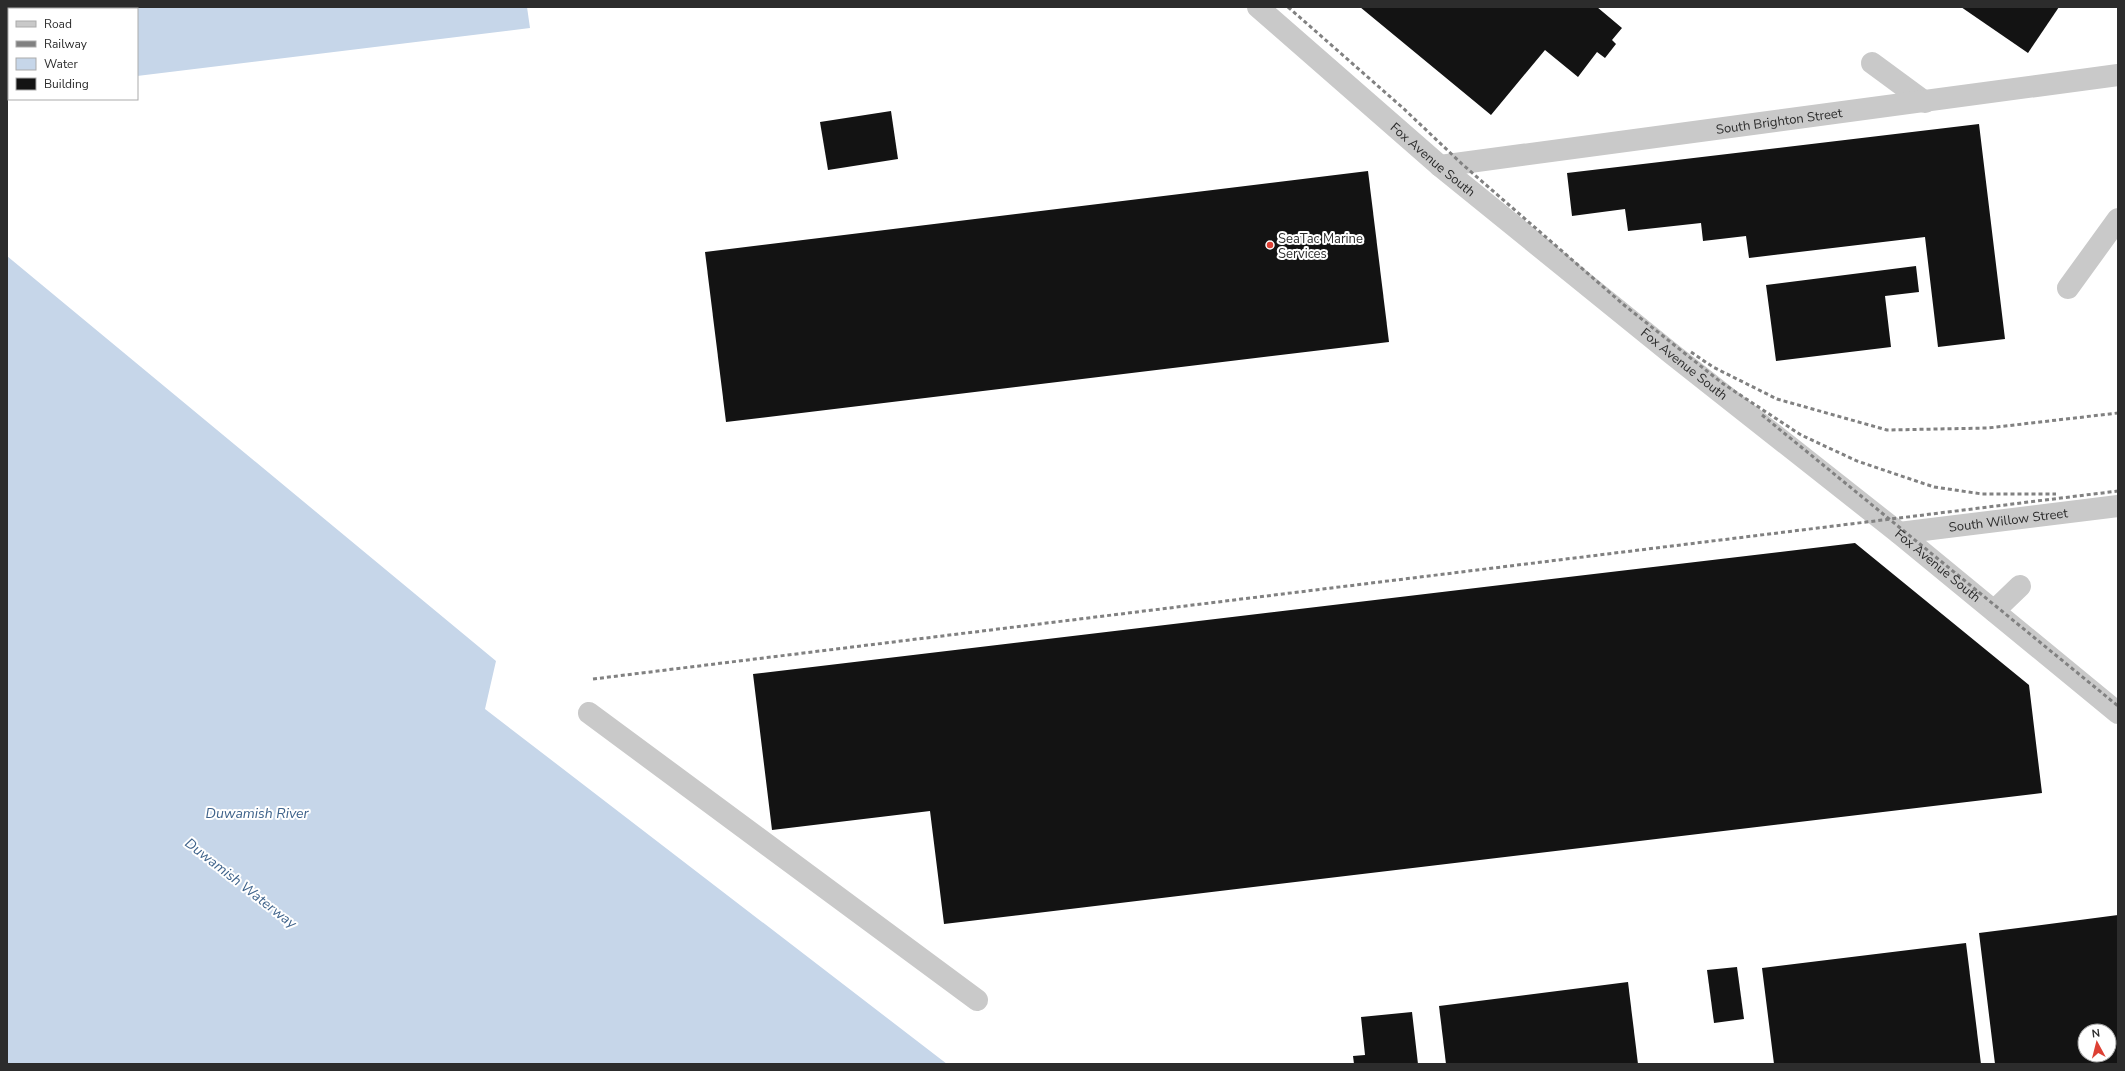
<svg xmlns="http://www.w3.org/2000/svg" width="2125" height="1071" viewBox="0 0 2125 1071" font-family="'Nunito Sans',sans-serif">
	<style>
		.water { fill: #c6d6e9 }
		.building { fill: #131313; fill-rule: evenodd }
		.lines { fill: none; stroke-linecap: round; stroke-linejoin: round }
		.minor { stroke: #c9c9c9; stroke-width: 22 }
		.rail { stroke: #818181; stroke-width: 3; stroke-dasharray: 4 3; stroke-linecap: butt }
		.poi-dot { fill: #dd4034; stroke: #fff; stroke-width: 1.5 }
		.labels { text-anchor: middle; stroke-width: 4; stroke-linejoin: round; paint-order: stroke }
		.street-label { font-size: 13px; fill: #2c2c2c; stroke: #fff }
		.poi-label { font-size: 13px; fill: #2c2c2c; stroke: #fff; text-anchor: start }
		.water-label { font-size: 14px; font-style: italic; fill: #3e628a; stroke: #fff }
	</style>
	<rect width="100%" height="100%" fill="#fff"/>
	<g class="water">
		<path d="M7 7H527L530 28 137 76V9H9V92H7Z"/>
		<path d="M7 256 496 661 485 709 947 1064H7Z"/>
	</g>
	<g class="building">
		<path d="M1360 7H1597L1622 28 1612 40 1616 44 1605 58 1597 52 1578 77 1545 50 1491 115Z"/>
		<path d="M1961 7H2059L2028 53Z"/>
		<path d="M891 111 898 159 828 170 820 122Z"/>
		<path d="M1979 124 2005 339 1938 347 1925 237 1749 258 1746 236 1703 241 1701 223 1628 231 1625 209 1572 216 1567 173Z"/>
		<path d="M1368 171 1389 342 726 422 705 252Z"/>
		<path d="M1916 266 1919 292 1885 296 1891 347 1776 361 1766 285Z"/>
		<path d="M1855 543 2029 685 2042 793 944 924 930 811 772 830 753 674Z"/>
		<path d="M2118 915V1064H1995L1979 933ZM2085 1031H2109V1055H2085Z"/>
		<path d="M1966 943 1981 1064H1774L1762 968Z"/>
		<path d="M1737 967 1744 1019 1714 1023 1707 970Z"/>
		<path d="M1628 982 1638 1064H1446L1439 1006Z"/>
		<path d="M1412 1012 1418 1064H1354L1353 1056 1365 1055 1361 1017Z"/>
	</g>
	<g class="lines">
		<g class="minor">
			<path id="s1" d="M1258 7 1440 166 1672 354 1899 533 2118 713"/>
			<path d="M1872 63 1925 102"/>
			<path id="s2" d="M1440 166 2118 75"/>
			<path d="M2068 288 2118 219"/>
			<path id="s3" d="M1899 533 2118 506"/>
			<path d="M1994 611 2020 586"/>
			<path d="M589 713 977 1000"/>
		</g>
		<g class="rail">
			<path d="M1288 7 1403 108 1462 164 1624 305 1722 383 1801 435 1857 461 1934 487 1982 494H2056"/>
			<path d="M1691 352 1713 367 1777 399 1887 430 1988 428 2118 413"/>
			<path d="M1762 415 2118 706"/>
			<path d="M593 679 2118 491"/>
		</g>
	</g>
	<circle class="poi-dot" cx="1270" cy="245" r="4"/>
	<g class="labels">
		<g class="street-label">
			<text dy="5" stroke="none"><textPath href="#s2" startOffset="342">South Brighton Street</textPath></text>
			<text dy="5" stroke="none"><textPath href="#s1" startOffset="232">Fox Avenue South</textPath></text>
			<text dy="5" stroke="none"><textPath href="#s1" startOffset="556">Fox Avenue South</textPath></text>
			<text dy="5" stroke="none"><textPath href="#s3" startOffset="110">South Willow Street</textPath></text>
			<text dy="5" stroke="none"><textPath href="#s1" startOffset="880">Fox Avenue South</textPath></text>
		</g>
		<g class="poi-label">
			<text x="1278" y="243">SeaTac Marine<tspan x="1278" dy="15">Services</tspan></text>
		</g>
		<g class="water-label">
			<text x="257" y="818">Duwamish River</text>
			<text transform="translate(241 883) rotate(38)" y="5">Duwamish Waterway</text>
		</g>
	</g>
	<rect width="2125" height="1071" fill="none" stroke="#2c2c2c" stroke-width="16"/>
	<rect x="8" y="8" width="130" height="92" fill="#ffffff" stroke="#ababab"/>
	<rect x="16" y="21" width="20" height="6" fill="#c9c9c9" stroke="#ababab"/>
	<text x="44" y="28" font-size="12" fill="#2c2c2c">Road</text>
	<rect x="16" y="41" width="20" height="6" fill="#818181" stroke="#ababab"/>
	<text x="44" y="48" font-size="12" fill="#2c2c2c">Railway</text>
	<rect x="16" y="58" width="20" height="12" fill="#c6d6e9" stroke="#ababab"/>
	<text x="44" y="68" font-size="12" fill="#2c2c2c">Water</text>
	<rect x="16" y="78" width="20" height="12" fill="#131313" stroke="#ababab"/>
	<text x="44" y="88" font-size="12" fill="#2c2c2c">Building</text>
	<g transform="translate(2097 1043) rotate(353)"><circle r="19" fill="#ffffff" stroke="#ababab"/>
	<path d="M0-3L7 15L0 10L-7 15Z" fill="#dd4034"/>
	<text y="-6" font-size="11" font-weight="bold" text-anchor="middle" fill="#2c2c2c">N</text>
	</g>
</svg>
